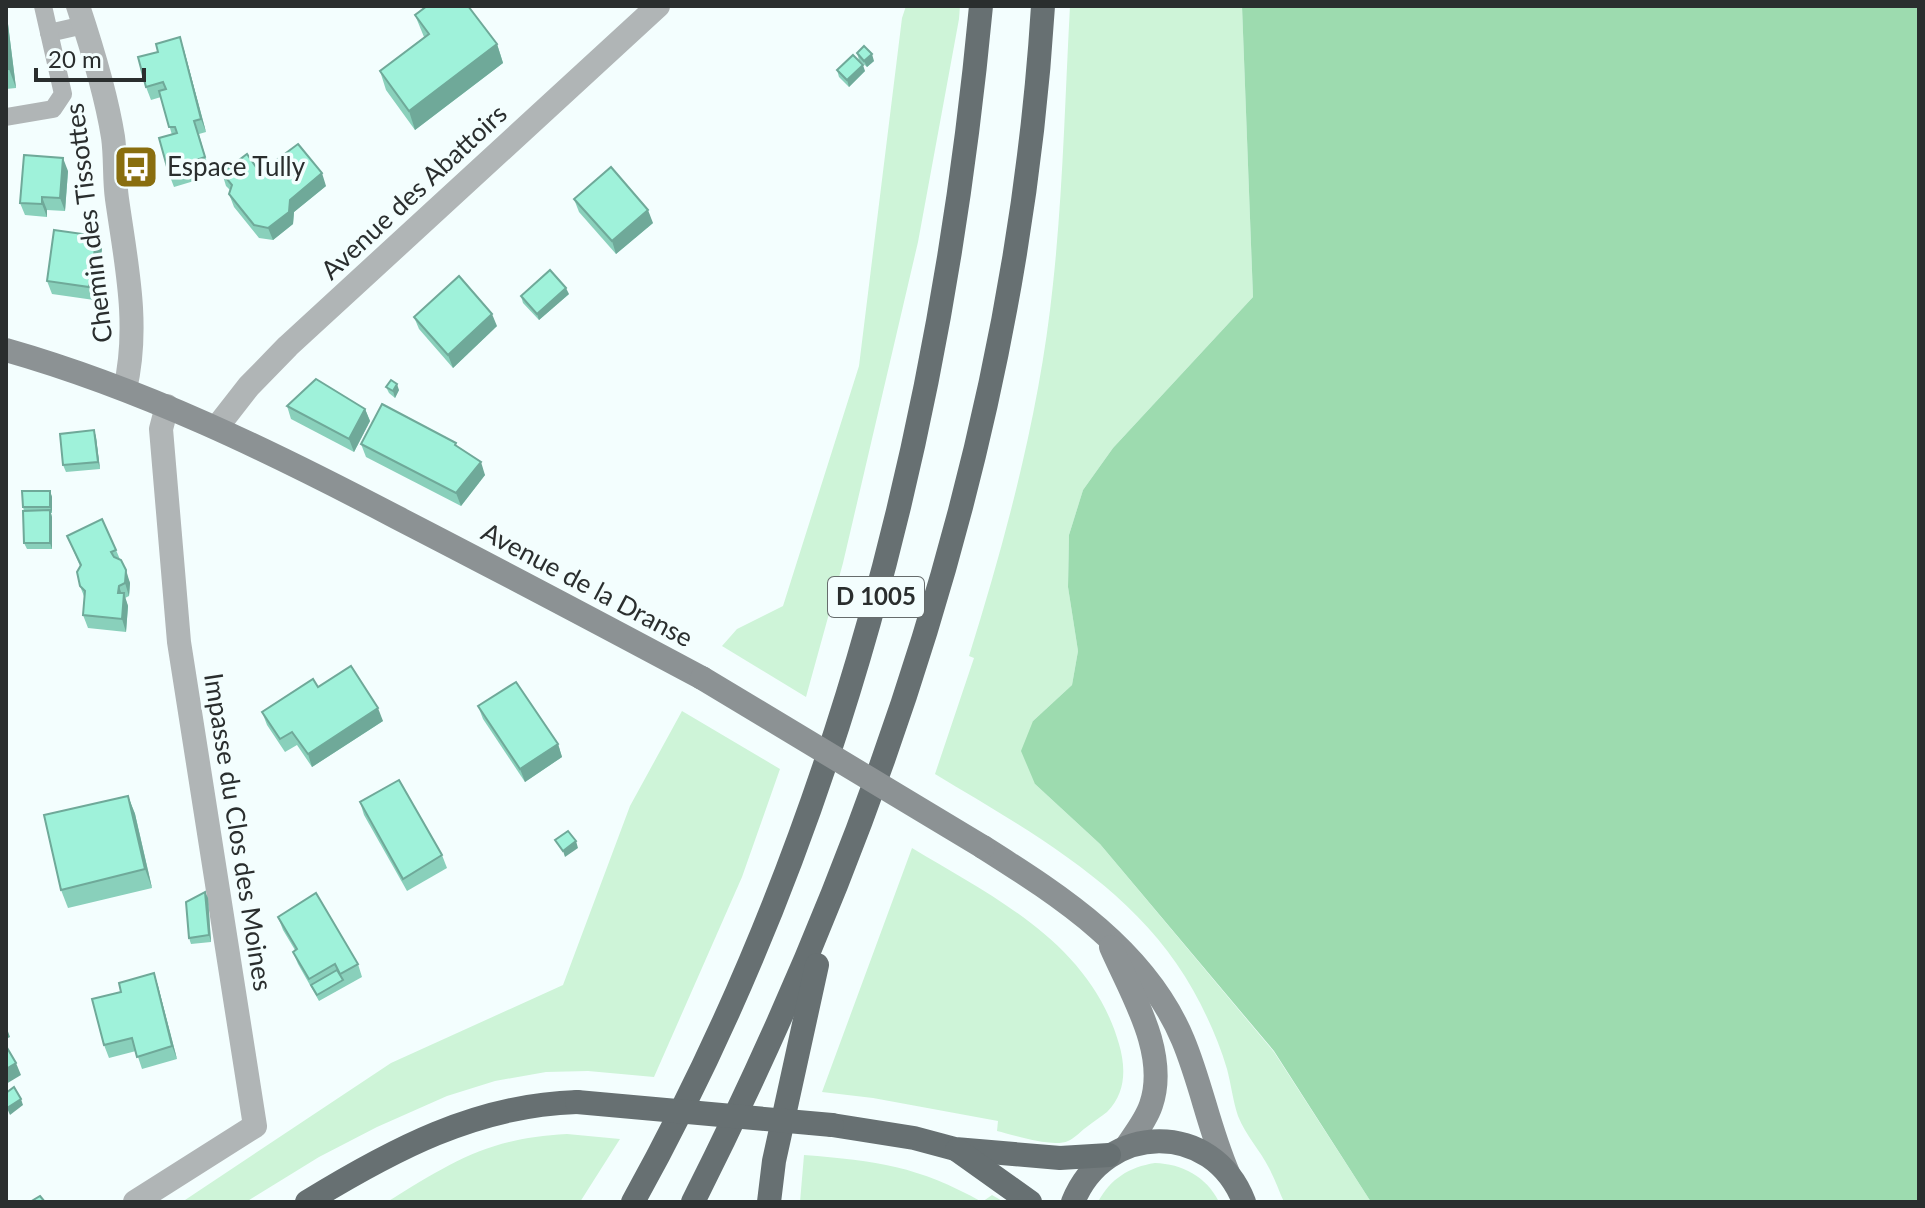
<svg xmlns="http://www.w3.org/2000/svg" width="1925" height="1208" viewBox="0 0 1925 1208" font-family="Lato,sans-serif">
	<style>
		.green { fill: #cef4d8 }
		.forest { fill: #9ddbaf }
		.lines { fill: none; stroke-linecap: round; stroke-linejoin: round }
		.service { stroke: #b0b5b6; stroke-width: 18 }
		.minor { stroke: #b0b5b6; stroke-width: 24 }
		.secondary { stroke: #8c9294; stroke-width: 24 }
		.primary { stroke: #727a7c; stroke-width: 24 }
		.trunk { stroke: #677072; stroke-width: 24 }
		.secondary-bridge { stroke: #8c9294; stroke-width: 24 }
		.trunk-bridge { stroke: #677072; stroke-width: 24 }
		.wall { fill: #89d0bb }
		.shaded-wall { fill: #6fa999 }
		.building { fill: #9ff2da; stroke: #6fa999; stroke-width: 2 }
		.labels { text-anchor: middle; stroke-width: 7; stroke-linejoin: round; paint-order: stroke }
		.shield { fill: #f3fefe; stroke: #666c6c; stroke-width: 2 }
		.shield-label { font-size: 24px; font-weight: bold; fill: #2a2e2e }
		.poi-label { font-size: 26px; fill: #2a2e2e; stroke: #f3fefe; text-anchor: start }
		.street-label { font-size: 26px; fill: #2a2e2e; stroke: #f3fefe }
	</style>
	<rect width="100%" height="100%" fill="#f3fefe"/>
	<g class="green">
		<path d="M906 6H960L959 19 918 242 843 563 806 697 722 646 737 629 783 606 859 366 902 18Z"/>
		<path d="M1070 6H1242L1253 297 1113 448 1083 490 1069 535 1068 587 1078 651 1072 685 1033 721 1035 784 1100 844 1274 1052 1371 1202H1284C1279 1191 1275 1179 1269 1168 1260 1150 1246 1136 1238 1116 1233 1101 1231 1084 1227 1069 1219 1042 1207 1015 1193 990 1137 889 1031 832 935 774L974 658 969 656C1007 534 1040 411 1053 284 1063 192 1065 98 1070 6Z"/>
		<path d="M682 711 780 769 742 877 654 1077 588 1071 546 1072 495 1081 447 1096 377 1127 319 1157 246 1202H182L391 1063 563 985 630 806Z"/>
		<path d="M912 848C995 898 1090 943 1119 1044 1126 1068 1126 1093 1107 1112 1101 1117 1094 1121 1088 1126 1082 1130 1075 1138 1068 1141 1053 1148 1013 1135 997 1131L998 1121 873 1098 822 1092Z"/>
		<path d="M567 1134 620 1139 580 1202H387C452 1162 488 1138 567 1134Z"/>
		<path d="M804 1155C877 1161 918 1166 982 1202L992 1195 1004 1202H800Z"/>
		<path d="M1155 1163C1182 1164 1206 1176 1219 1202H1098C1110 1179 1129 1167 1155 1163Z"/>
	</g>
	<path class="forest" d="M1242 6H1919V1202H1371L1274 1051 1100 844 1035 784 1021 751 1033 721 1072 685 1078 651 1068 587 1069 535 1083 490 1113 448 1253 297Z"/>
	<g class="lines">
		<g class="service">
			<path d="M49 33 84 25"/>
			<path d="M6 117 53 109 63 94 43 6"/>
		</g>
		<g class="minor">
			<path d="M78 6C92 48 106 93 113 137 116 158 114 178 117 199 126 263 140 325 125 389"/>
			<path d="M217 427 249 386 288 346 658 6"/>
			<path d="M135 1202 255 1126 179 642 161 429 167 406"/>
		</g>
		<g class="secondary">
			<path d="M6 350C143 389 270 451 396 517 499 570 601 624 702 678"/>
			<path d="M983 847C1062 897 1146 951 1183 1040 1201 1083 1209 1129 1228 1173"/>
			<path d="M1111 947C1131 993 1169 1053 1151 1105 1146 1120 1135 1134 1126 1147"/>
		</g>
		<path class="primary" d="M1073 1202C1105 1122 1213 1120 1244 1202"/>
		<g class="trunk">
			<path d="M832 1125 914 1138 955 1149 1060 1158 1109 1155"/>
			<path d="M957 1150 1030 1202"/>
			<path d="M307 1202C392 1150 476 1105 577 1102"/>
			<path d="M633 1202C837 835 942 422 981 6"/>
			<path d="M693 1202C881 829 1017 425 1043 6"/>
			<path d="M769 1202 774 1161 817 965"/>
		</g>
		<path class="secondary-bridge" d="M702 678 983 847"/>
		<path class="trunk-bridge" d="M577 1102 832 1125"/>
	</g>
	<g class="wall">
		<path d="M6 8 16 88 6 89Z"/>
		<path d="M415 15 497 44 503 63 415 130 386 90 380 71 424 37Z"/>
		<path d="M184 50 206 132 199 134 209 170 192 175 194 181 174 187 169 174 172 135 161 97 151 100 146 87Z"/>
		<path d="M857 53 874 61 867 67 859 60Z"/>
		<path d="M837 70 865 71 849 87 839 77Z"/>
		<path d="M256 167 326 186 294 212 293 224 273 240 259 238 234 207 229 194 230 190 226 186 222 173Z"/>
		<path d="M68 171 65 211 47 210V217L25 215 20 203Z"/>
		<path d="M574 199 653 223 616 254 579 212Z"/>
		<path d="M102 249 94 300 52 294 47 281Z"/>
		<path d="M569 294 539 320 523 303 521 296Z"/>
		<path d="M414 317 497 326 453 368 419 329Z"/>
		<path d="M386 387 399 390 395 398 389 393Z"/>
		<path d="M287 406 365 409 370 421 354 452 291 419Z"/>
		<path d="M94 430 96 437 100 469 66 472 63 465Z"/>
		<path d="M361 444 457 447 485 475 461 506 366 457Z"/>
		<path d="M50 491 52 497V513H51L52 517V549H27L24 543V511L23 507Z"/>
		<path d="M67 536 116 550 130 583 129 596 125 598 128 606 126 632 88 628 83 615 85 599 80 586V566Z"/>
		<path d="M318 687 383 721 312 767 297 745 285 752 267 725 262 712Z"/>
		<path d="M478 706 558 744 562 757 525 782 483 719Z"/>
		<path d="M128 796 135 814 152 888 68 908 61 890Z"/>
		<path d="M360 802 442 855 447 868 407 891 364 815Z"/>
		<path d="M205 892 208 898 211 942 191 944 189 938Z"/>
		<path d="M278 917 358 964 362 977 319 1001 298 964 293 952 295 950 283 930Z"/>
		<path d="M154 973 158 986 177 1059 142 1069 136 1051 109 1058 104 1045 121 992Z"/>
	</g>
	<g class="shaded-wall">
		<path d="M6 8 16 88 9 69 6 44Z"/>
		<path d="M180 37 184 50 206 132 201 119Z"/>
		<path d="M497 44 503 63 415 130 409 111Z"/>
		<path d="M872 54 874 61 867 67 864 61Z"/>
		<path d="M863 65 865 71 849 87 847 80Z"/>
		<path d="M63 158 68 171 65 211 60 198Z"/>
		<path d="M322 173 326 186 294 212 293 224 273 240 268 228 290 200Z"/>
		<path d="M42 197 47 210V217L42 204Z"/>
		<path d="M648 210 653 223 616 254 612 241Z"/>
		<path d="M97 236 102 249 94 300 89 287Z"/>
		<path d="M566 288 569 294 539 320 537 314Z"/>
		<path d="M492 314 497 326 453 368 448 355Z"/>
		<path d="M397 384 399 390 395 398 393 391Z"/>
		<path d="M365 409 370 421 354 452 349 439Z"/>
		<path d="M94 430 96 437 100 469 98 462Z"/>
		<path d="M481 462 485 475 461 506 456 493Z"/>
		<path d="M50 491 52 497V513L50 507Z"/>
		<path d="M50 510 52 517V549L50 543Z"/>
		<path d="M126 570 130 583 129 596 125 583Z"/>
		<path d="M119 586 123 598 124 593 128 606 126 632 122 619 118 593Z"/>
		<path d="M378 708 383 721 312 767 308 754Z"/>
		<path d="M558 744 562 757 525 782 520 769Z"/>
		<path d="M128 796 135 814 152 888 145 869Z"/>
		<path d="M576 841 578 848 565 857 563 851Z"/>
		<path d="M205 892 208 898 211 942 209 935Z"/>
		<path d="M154 973 158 986 177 1059 172 1046Z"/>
		<path d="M6 1026 10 1037 6 1039Z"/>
		<path d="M16 1063 21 1075 6 1084V1069Z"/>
		<path d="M21 1099 23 1105 10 1115 7 1108Z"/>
	</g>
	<g class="building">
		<path d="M427 6H468L497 44 409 111 380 71 429 34 415 15Z"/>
		<path d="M180 37 201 119 194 121 205 157 188 163 189 168 169 174 159 138 177 133 175 127H169L159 91 166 89 163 82 146 87 138 57 158 52 156 44Z"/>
		<path d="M6 44 9 69H6Z"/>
		<path d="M864 46 872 54 864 61 857 53Z"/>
		<path d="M853 55 863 65 847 80 837 70Z"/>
		<path d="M298 144 322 173 290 200 289 212 268 228 254 225 229 194 232 185 222 173 247 154 256 167H267Z"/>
		<path d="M24 155 63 158 60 198 42 197V204L20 203Z"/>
		<path d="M611 167 648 210 612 241 574 199Z"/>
		<path d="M54 230 97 236 89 287 47 281Z"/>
		<path d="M550 270 566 288 537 314 521 296Z"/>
		<path d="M459 276 492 314 448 355 414 317Z"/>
		<path d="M316 379 365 409 349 439 287 406Z"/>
		<path d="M391 380 397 384 393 391 386 387Z"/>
		<path d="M382 404 456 443 455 445 481 462 456 493 361 444Z"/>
		<path d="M94 430 98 462 63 465 60 434Z"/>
		<path d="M22 491H50V507H23Z"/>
		<path d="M50 510V543H24L23 511Z"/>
		<path d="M102 519 116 550 111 552 114 557 121 560 126 570 125 583 119 586 118 593H124L122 619 83 615 85 591 80 586 77 572 81 565 67 536Z"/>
		<path d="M351 666 378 708 308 754 292 732 280 739 262 712 313 679 318 687Z"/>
		<path d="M516 682 558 744 520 769 478 706Z"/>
		<path d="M399 780 442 855 403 879 360 802Z"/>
		<path d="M128 796 145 869 61 890 44 815Z"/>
		<path d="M568 831 576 841 563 851 555 840Z"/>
		<path d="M205 892 209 935 189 938 186 902Z"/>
		<path d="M316 893 358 964 340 974 335 964 309 979 293 952 297 949 278 917Z"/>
		<path d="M337 970 343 980 317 995 311 985Z"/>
		<path d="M154 973 172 1046 137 1057 132 1038 104 1045 92 999 121 992 119 983Z"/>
		<path d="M6 1046 16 1063 6 1069Z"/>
		<path d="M14 1087 21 1099 7 1108 6 1106V1093Z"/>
		<path d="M40 1196 45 1202H30Z"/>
	</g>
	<defs>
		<g id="bus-square" transform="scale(2.3)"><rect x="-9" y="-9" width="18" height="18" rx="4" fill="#896e0f" stroke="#f3fefe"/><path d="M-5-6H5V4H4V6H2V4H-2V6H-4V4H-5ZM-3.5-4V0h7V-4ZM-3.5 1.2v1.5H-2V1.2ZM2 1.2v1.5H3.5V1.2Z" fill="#fff"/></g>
	</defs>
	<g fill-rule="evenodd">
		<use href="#bus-square" x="136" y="167"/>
	</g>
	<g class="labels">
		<rect class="shield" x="828" y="577" width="96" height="40" rx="6"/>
		<g class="shield-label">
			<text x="876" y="605">D 1005</text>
		</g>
		<g class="poi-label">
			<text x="167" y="176">Espace Tully</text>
		</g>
		<g class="street-label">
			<text transform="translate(414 192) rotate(-43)" y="9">Avenue des Abattoirs</text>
			<text transform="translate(89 223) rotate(-97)" y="9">Chemin des Tissottes</text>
			<text transform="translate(587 585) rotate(28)" y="9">Avenue de la Dranse</text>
			<text transform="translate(238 832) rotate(81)" y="9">Impasse du Clos des Moines</text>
		</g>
	</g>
	<rect width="1925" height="1208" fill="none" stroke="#2a2e2e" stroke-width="16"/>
	<path d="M36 68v12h108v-12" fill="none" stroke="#2a2e2e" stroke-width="4"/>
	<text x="48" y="68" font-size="24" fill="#2a2e2e" stroke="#f3fefe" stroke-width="6" paint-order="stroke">20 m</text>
</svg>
